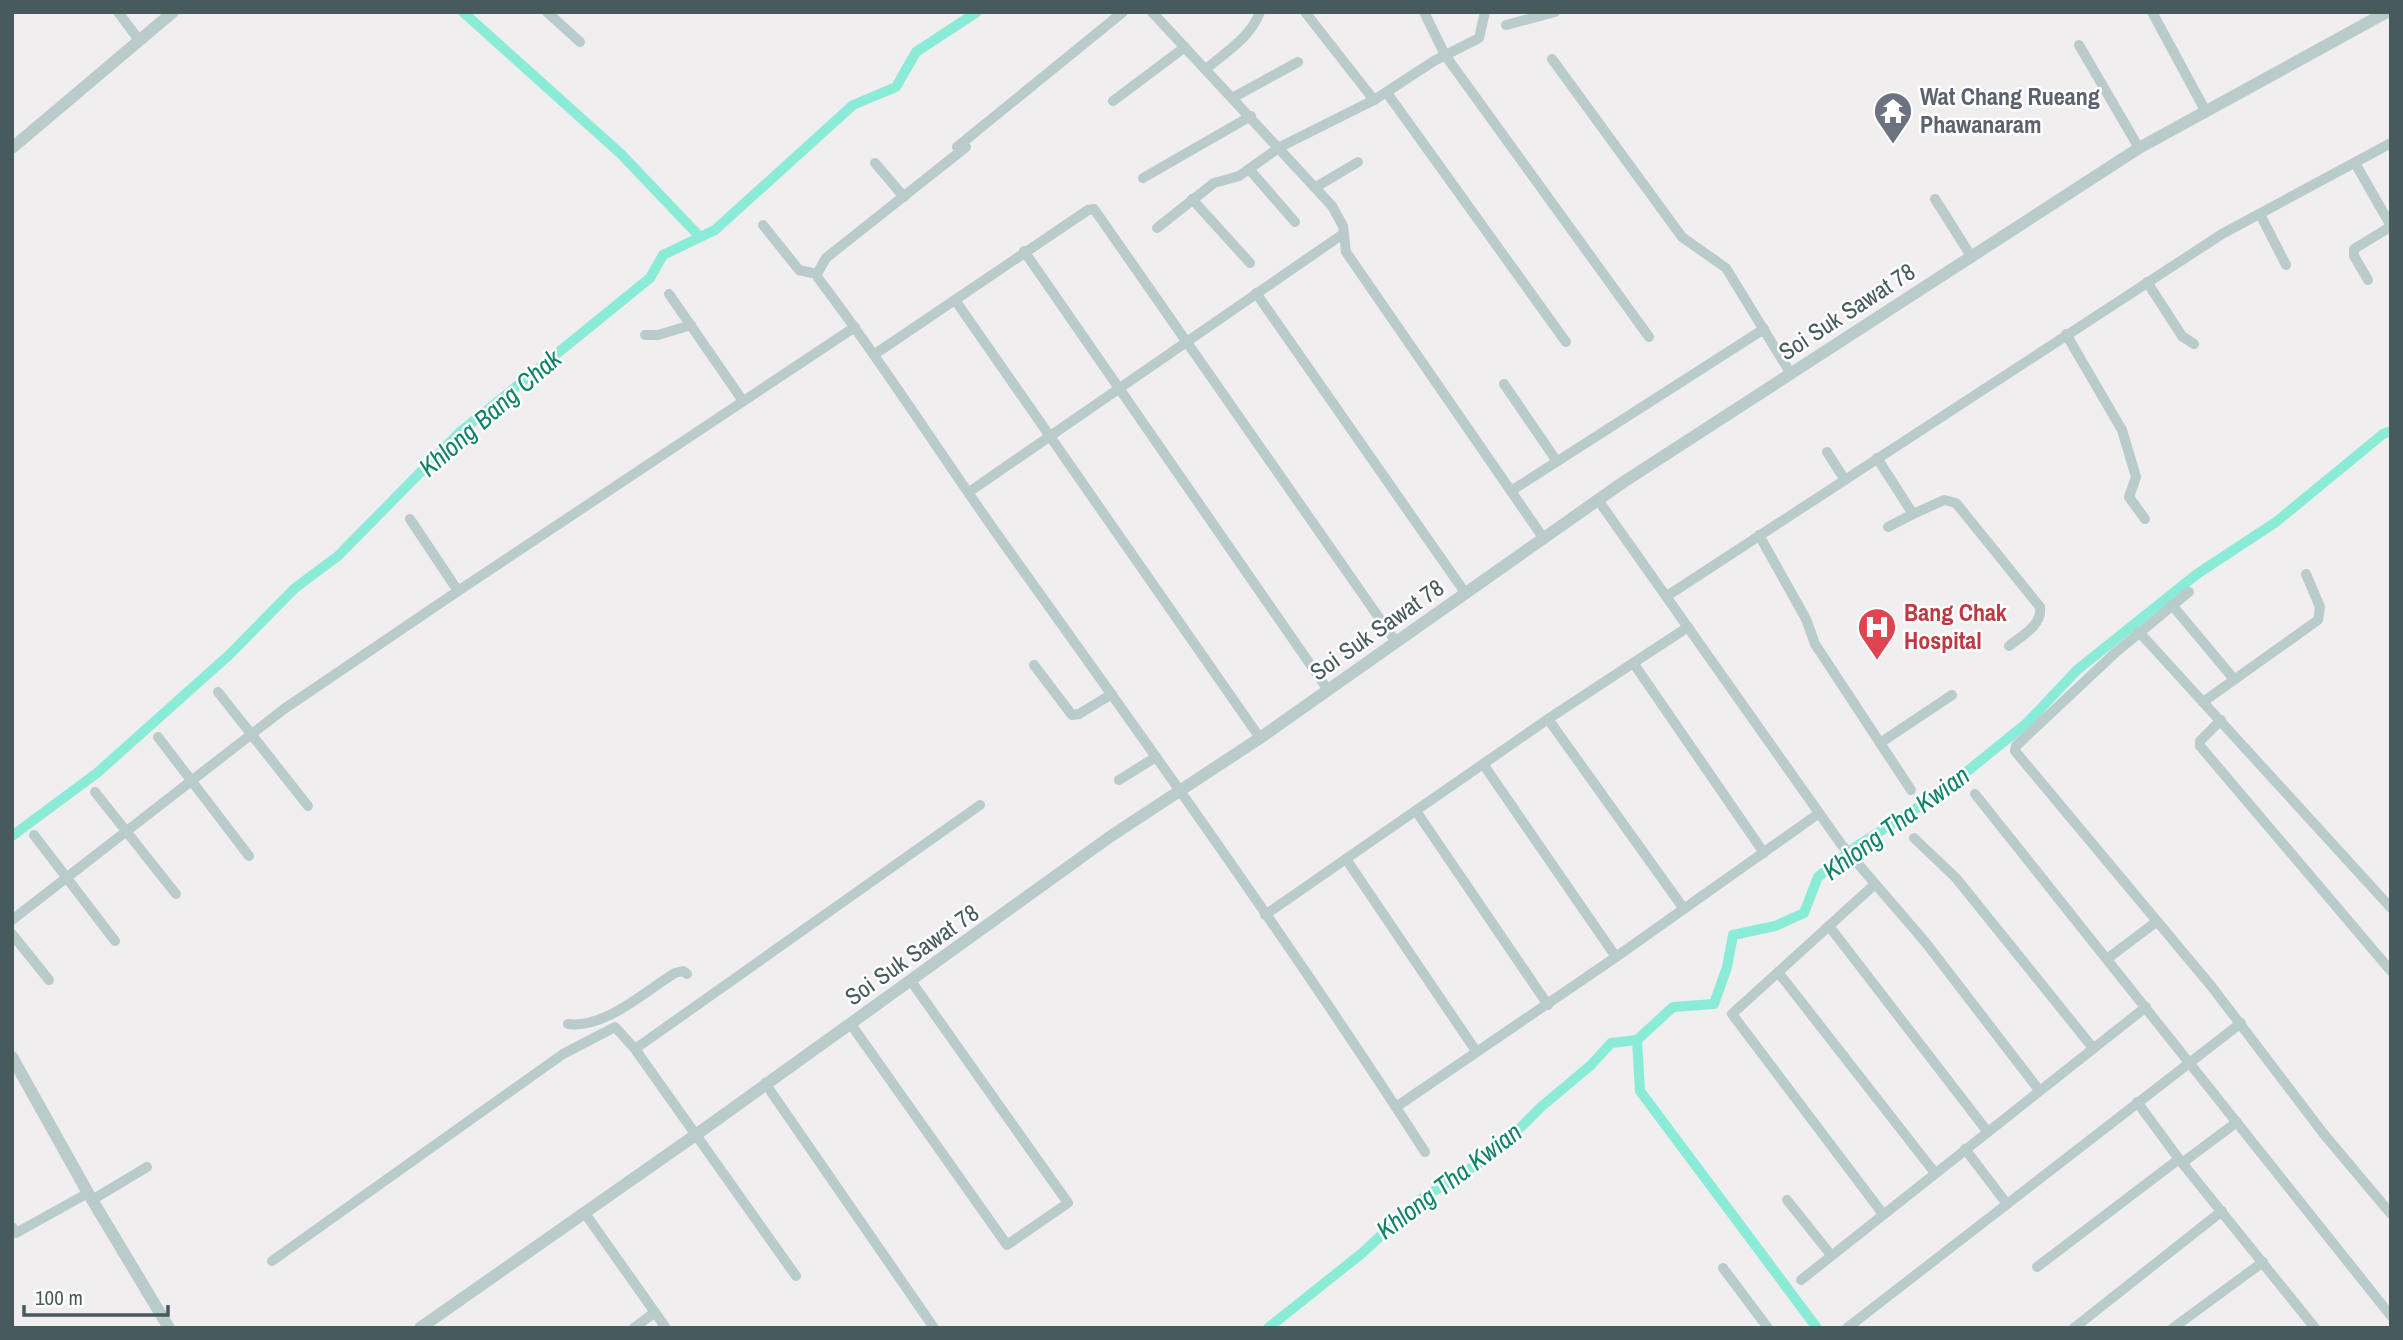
<svg xmlns="http://www.w3.org/2000/svg" width="2403" height="1340" viewBox="0 0 2403 1340" font-family="'Archivo Narrow',sans-serif">
	<style>
		.lines { fill: none; stroke-linecap: round; stroke-linejoin: round }
		.canal { stroke: #8aebd7; stroke-width: 10 }
		.minor { stroke: #bacbcb; stroke-width: 10 }
		.tertiary { stroke: #bacbcb; stroke-width: 12 }
		.labels { text-anchor: middle; stroke-width: 5; stroke-linejoin: round; paint-order: stroke }
		.worship-label { font-size: 24px; font-weight: bold; fill: #5b616d; stroke: #fff; text-anchor: start }
		.street-label { font-size: 24px; fill: #475b5c; stroke: #fff }
		.health-label { font-size: 24px; font-weight: bold; fill: #be3a42; stroke: #fff; text-anchor: start }
		.water-label { font-size: 26px; font-style: italic; fill: #0e836a; stroke: #fff }
	</style>
	<rect width="100%" height="100%" fill="#f1eeef"/>
	<g class="lines">
		<g class="canal">
			<path d="M463 12 621 154 700 237"/>
			<path d="M12 836 97 773 229 655 295 588 338 556 459 433 650 278 663 255 715 230 853 105 896 87 916 52 977 12"/>
			<path d="M1637 1040 1640 1091 1817 1328"/>
			<path d="M1268 1328 1361 1254 1421 1199 1494 1154 1541 1107 1591 1065 1611 1043 1637 1040 1673 1007 1714 1004 1727 967 1733 935 1775 926 1804 913 1818 877 1857 846 1939 794 2027 723 2077 670 2197 574 2276 522 2383 434 2391 431"/>
		</g>
		<g class="minor">
			<path d="M118 12 139 40"/>
			<path d="M547 12 580 42"/>
			<path d="M1152 12 1332 206 1343 226 1346 252 1544 539"/>
			<path d="M1305 12 1374 100"/>
			<path d="M1424 12 1445 55 1649 337"/>
			<path d="M2152 12 2205 110"/>
			<path d="M1506 25 1555 12"/>
			<path d="M2079 45 2139 148"/>
			<path d="M1552 59 1682 237 1726 268 1791 374"/>
			<path d="M1206 69C1227 51 1250 38 1260 12"/>
			<path d="M1387 93 1566 342"/>
			<path d="M1234 97 1298 62"/>
			<path d="M1113 101 1185 47"/>
			<path d="M957 147 1123 12"/>
			<path d="M966 147 826 258 817 274 818 278C883 363 940 454 1002 541 1146 742 1291 944 1425 1152"/>
			<path d="M875 163 904 197"/>
			<path d="M2355 163 2391 226"/>
			<path d="M1249 169 1295 222"/>
			<path d="M1143 178 1251 116"/>
			<path d="M1316 187 1358 162"/>
			<path d="M1192 199 1250 263"/>
			<path d="M1935 199 1971 256"/>
			<path d="M2260 214 2286 265"/>
			<path d="M763 225 799 270 817 274"/>
			<path d="M1157 228 1214 183 1239 176 1280 147 1374 100 1434 61 1479 38 1485 12"/>
			<path d="M1024 251 1328 690"/>
			<path d="M2368 280 2354 256V249L2390 227"/>
			<path d="M2147 282 2182 336 2194 344"/>
			<path d="M1256 293 1466 594"/>
			<path d="M669 294 743 401"/>
			<path d="M955 300 1260 738"/>
			<path d="M2066 334 2122 430 2136 477 2129 497 2145 519"/>
			<path d="M645 335H658L691 325"/>
			<path d="M875 354 1088 210 1094 209 1396 642"/>
			<path d="M1504 384 1556 460"/>
			<path d="M1827 452 1845 480"/>
			<path d="M1877 458 1913 514 1944 500 1956 503 2040 607C2043 625 2021 636 2009 646"/>
			<path d="M1511 491 1764 329"/>
			<path d="M969 492 1343 234"/>
			<path d="M1598 500 1841 844 1926 943 2039 1090"/>
			<path d="M1888 527 1913 514"/>
			<path d="M1759 535 1806 619 1815 644 1911 790"/>
			<path d="M458 591 855 327"/>
			<path d="M2189 592 2115 653 2016 746 2015 751 2212 987 2323 1133 2391 1214"/>
			<path d="M1667 596 2222 234 2391 143"/>
			<path d="M2172 605 2233 678"/>
			<path d="M2139 632 2391 908"/>
			<path d="M1634 664 1764 853"/>
			<path d="M1034 665 1072 715 1079 714 1112 694"/>
			<path d="M218 692 308 806"/>
			<path d="M2203 702 2318 620 2320 607 2306 574"/>
			<path d="M1548 719 1684 909"/>
			<path d="M2221 720 2200 741V746L2391 971"/>
			<path d="M158 737 249 856"/>
			<path d="M1880 743 1952 695"/>
			<path d="M1483 764 1616 957"/>
			<path d="M1119 780 1156 757"/>
			<path d="M95 792 176 894"/>
			<path d="M1975 794 2391 1316"/>
			<path d="M1416 811 1548 1005"/>
			<path d="M34 835 115 941"/>
			<path d="M1914 838 1956 878 2093 1048"/>
			<path d="M1346 859 1476 1051"/>
			<path d="M1874 885 1732 1014 1883 1214"/>
			<path d="M1265 915 1548 719 1688 627"/>
			<path d="M12 920 284 709 458 591 410 519"/>
			<path d="M1829 926 1987 1131"/>
			<path d="M12 934 49 980"/>
			<path d="M2107 959 2156 922"/>
			<path d="M1778 972 1935 1173"/>
			<path d="M850 1023 1007 1245 1068 1203 911 981"/>
			<path d="M568 1024C605 1029 645 991 675 973L683 971 687 974"/>
			<path d="M635 1049 980 805"/>
			<path d="M765 1083 934 1328"/>
			<path d="M2137 1102 2179 1159 2315 1328"/>
			<path d="M1396 1107 1616 957 1818 814"/>
			<path d="M1965 1149 2007 1204"/>
			<path d="M2182 1163 2237 1122"/>
			<path d="M92 1200 147 1167"/>
			<path d="M1787 1200 1831 1255"/>
			<path d="M584 1212 666 1328"/>
			<path d="M12 1227 16 1233 88 1193"/>
			<path d="M272 1261 563 1054 615 1027 635 1049 796 1276"/>
			<path d="M2037 1267 2179 1159"/>
			<path d="M1723 1268 1768 1328"/>
			<path d="M1801 1280 2146 1007"/>
			<path d="M634 1328 655 1312"/>
			<path d="M1847 1328 2241 1023"/>
			<path d="M2074 1328 2222 1211"/>
			<path d="M2173 1328 2263 1262"/>
		</g>
		<g class="tertiary">
			<path d="M12 148 173 12"/>
			<path d="M12 1057 88 1193 169 1328"/>
			<path d="M420 1328 697 1134 1111 836 1260 738 1622 483 2139 148 2387 12"/>
		</g>
	</g>
	<defs>
		<g id="temple-pin" transform="scale(2.0125)"><path d="M0 17L-7.5 6A9.5 9.5 0 1 1 7.5 6Z" fill="#6b7280" stroke="#fff"/><path d="M0-6L5-2H3V0L6.5 2.5H4V6H1.5V3h-3V6H-4V2.5H-6.5L-3 0V-2H-5Z" fill="#fff"/></g>
		<g id="hospital-pin" transform="scale(2.0125)"><path d="M0 17L-7.5 6A9.5 9.5 0 1 1 7.5 6Z" fill="#e0444e" stroke="#fff"/><path d="M-5-5h3v3.5h4V-5h3V5h-3V1.5h-4V5h-3Z" fill="#fff"/></g>
	</defs>
	<g fill-rule="evenodd">
		<use href="#temple-pin" x="1893" y="111"/>
		<use href="#hospital-pin" x="1877" y="627"/>
	</g>
	<g class="labels">
		<g class="worship-label">
			<text x="1920" y="105">Wat Chang Rueang<tspan x="1920" dy="28">Phawanaram</tspan></text>
		</g>
		<g class="street-label">
			<text transform="translate(1847 312) rotate(-33)" y="8">Soi Suk Sawat 78</text>
			<text transform="translate(1377 630) rotate(-35)" y="8">Soi Suk Sawat 78</text>
			<text transform="translate(912 955) rotate(-35)" y="8">Soi Suk Sawat 78</text>
		</g>
		<g class="health-label">
			<text x="1904" y="621">Bang Chak<tspan x="1904" dy="28">Hospital</tspan></text>
		</g>
		<g class="water-label">
			<text transform="translate(490 413) rotate(-41)" y="9">Khlong Bang Chak</text>
			<text transform="translate(1896 823) rotate(-36)" y="9">Khlong Tha Kwian</text>
			<text transform="translate(1449 1181) rotate(-37)" y="9">Khlong Tha Kwian</text>
		</g>
	</g>
	<rect width="2403" height="1340" fill="none" stroke="#475b5c" stroke-width="28"/>
	<path d="M24 1305v10h144v-10" fill="none" stroke="#475b5c" stroke-width="3.5"/>
	<text x="35" y="1305" font-size="21" fill="#475b5c" stroke="#ffffff" stroke-width="5" paint-order="stroke">100 m</text>
</svg>
